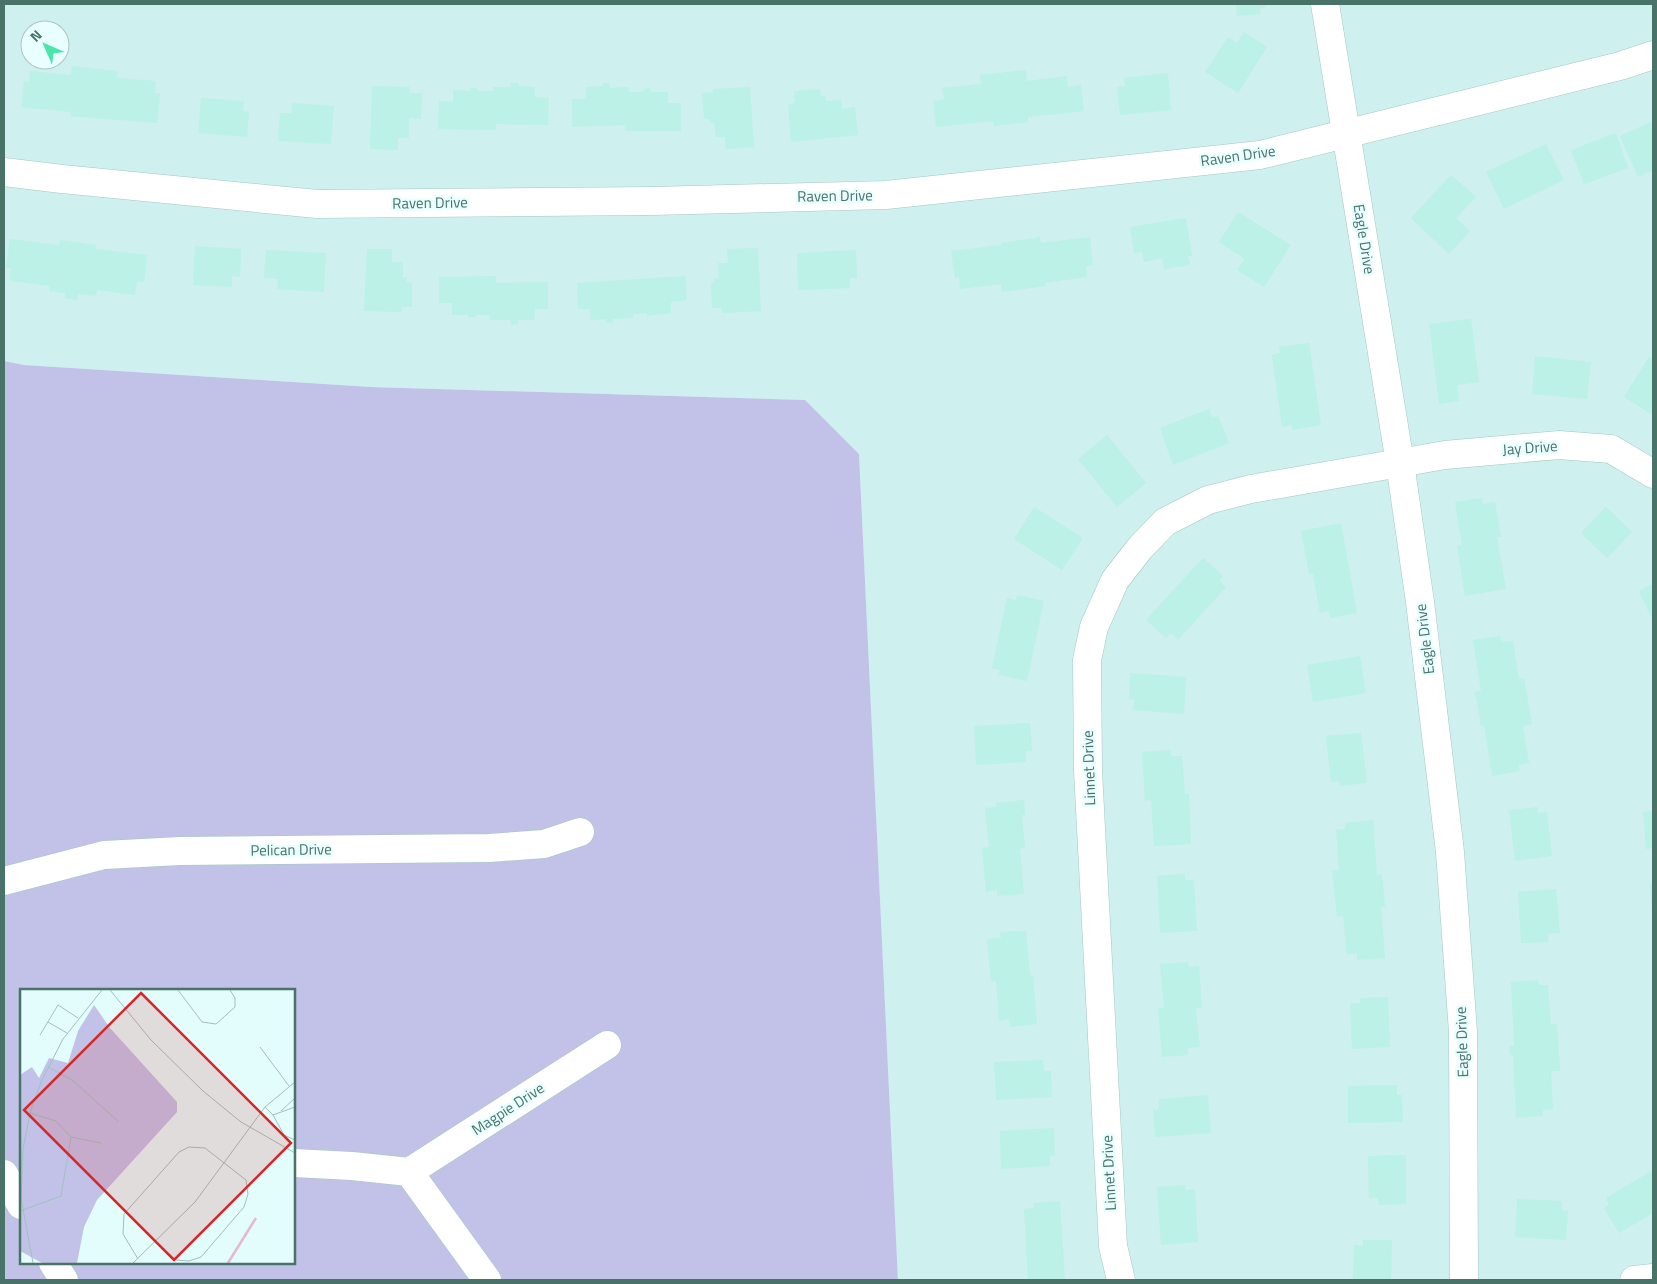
<svg xmlns="http://www.w3.org/2000/svg" width="1657" height="1284" viewBox="0 0 1657 1284" font-family="'Titillium Web',sans-serif">
	<style>
		.residential { fill: #cef0ee; fill-rule: evenodd }
		.green { fill: #c2c2e9; fill-rule: evenodd }
		.building { fill: #bbf1e6 }
		.lines { fill: none; stroke-linecap: round; stroke-linejoin: round }
		.minor-casing { stroke: #a5c8c2; stroke-width: 29 }
		.minor { stroke: #fff; stroke-width: 28 }
		.labels { text-anchor: middle; stroke-width: 5; stroke-linejoin: round; paint-order: stroke }
		.street-label { font-size: 15px; fill: #497369; stroke: #e9ffff }
		.inset-river { fill: none; stroke: #e5b8cd; stroke-width: 2.5 }
		.inset-road { fill: none; stroke: #a0c1bd; stroke-width: 1 }
		.view { fill: #d62828; fill-opacity: 0.15; stroke: #d62828; stroke-width: 2.5 }
		.inset-edge { fill: none; stroke: #497369; stroke-width: 2.5 }
	</style>
	<rect width="100%" height="100%" fill="#e3fcfc"/>
	<path class="residential" d="M4 4H1653V1280H898L859 454 804 400 371 387 24 365 4 361ZM30 30H60V60H30Z"/>
	<path class="green" d="M4 361 24 365 371 387 805 400 859 454 898 1280H4ZM21 990H294V1263H21Z"/>
	<g class="building">
		<path d="M1236 4H1266V7L1260 8 1261 14 1237 16Z"/>
		<path d="M1244 32 1267 47 1238 93 1205 72 1228 37 1237 43Z"/>
		<path d="M72 66 118 71 117 78 156 81 155 93H160L157 123 70 116 71 112 21 107 24 81 29 82 30 71 71 75Z"/>
		<path d="M1026 70 1027 81 1067 76 1068 87 1081 85 1084 111 1028 117V122L994 126 993 121 936 127 933 101 944 99 942 88 981 84 980 75Z"/>
		<path d="M1168 73 1171 110 1120 115 1117 87 1125 86 1124 78Z"/>
		<path d="M511 83H519V86L535 87V97L549 98 548 125 496 124V130L438 129 439 101 453 102V90L470 91V88H477V91H493V87H511Z"/>
		<path d="M602 83H609L610 88 628 87 629 92H643L644 89 651 88V92H668V103H681V131H626L625 125 572 127V99H586V87L603 86Z"/>
		<path d="M372 86 410 87V93H422L421 119 409 118V138H398V150L370 149Z"/>
		<path d="M750 87 754 147 726 149 725 137H716L714 123H710V119H704L702 93 713 92V89Z"/>
		<path d="M820 89 821 96H825L826 101 841 100 842 109 855 107 858 135 791 142 788 104 795 103 794 91Z"/>
		<path d="M201 98 244 101 243 111 249 112 247 137 198 133Z"/>
		<path d="M292 103 334 106 331 144 278 141 280 113H291Z"/>
		<path d="M1653 121V170L1638 177 1620 136Z"/>
		<path d="M1616 133 1628 168 1584 184 1571 150Z"/>
		<path d="M1546 144 1564 180 1504 209 1486 172Z"/>
		<path d="M1451 175 1476 197 1456 218 1470 231 1449 254 1411 218Z"/>
		<path d="M1238 212 1291 245 1264 287 1237 270 1245 259 1219 242Z"/>
		<path d="M1186 218 1192 256H1188L1190 265 1164 269 1162 258 1144 262 1142 252 1134 253 1130 227Z"/>
		<path d="M1040 237 1041 243 1090 237 1093 265 1086 266 1087 277 1045 283 1046 286 1002 292 1001 284 960 289 959 277 955 278 951 251 1001 245V243Z"/>
		<path d="M10 239 59 245 60 240 96 245 95 249 147 255 144 282 137 281 135 295 97 290 96 296 78 294 77 300 65 298V293L49 291 50 286 10 281 11 268H6Z"/>
		<path d="M195 246 241 249 240 277 232 276V287L193 285Z"/>
		<path d="M758 248 761 311 722 313V308H712L711 283H714V278H719L718 263H728L727 249Z"/>
		<path d="M367 249H392V262H403V277H407L406 282 412 283V307H402V312L364 311Z"/>
		<path d="M266 250 326 253 324 292 277 289 278 279 264 278Z"/>
		<path d="M856 250 857 278H850V288L798 290 797 253Z"/>
		<path d="M496 276V283L548 282V309H535V320H518V324L511 325V320H490V315H476L475 317 468 318V315H452V303H439V277Z"/>
		<path d="M685 276 687 300 671 302V313L647 316V313L633 314V318L613 319V322L606 323V319L591 320 590 309H578L577 283Z"/>
		<path d="M1471 319 1479 382 1457 385 1459 401 1439 404 1429 324Z"/>
		<path d="M1309 343 1321 425 1292 430V425L1282 427 1272 355 1280 353 1279 347Z"/>
		<path d="M1535 356 1591 362 1587 399 1532 394Z"/>
		<path d="M1649 357 1653 360V415L1624 397Z"/>
		<path d="M1209 409 1212 418 1218 416 1229 443 1173 465 1160 428Z"/>
		<path d="M1107 435 1146 483 1117 507 1078 459Z"/>
		<path d="M1482 498 1483 504 1495 502 1501 537H1497L1506 589 1465 596 1457 546 1462 545 1455 502Z"/>
		<path d="M1034 507 1083 538 1062 570 1014 539Z"/>
		<path d="M1606 507 1632 532 1607 558 1581 533Z"/>
		<path d="M1341 523 1357 613 1330 618 1329 611 1320 613 1313 574H1309L1301 531Z"/>
		<path d="M1203 558 1223 576 1219 581 1226 587 1178 640 1171 633 1166 638 1146 620Z"/>
		<path d="M1653 584V621L1639 591Z"/>
		<path d="M1017 595 1044 601 1027 681 999 675 1000 670 992 668 1007 598 1016 600Z"/>
		<path d="M1500 636 1501 642 1513 641 1519 679 1524 678 1532 724 1523 726 1529 763 1518 765 1520 771 1492 776 1484 725 1481 726 1475 692 1481 691 1473 640Z"/>
		<path d="M1360 656 1366 693 1313 702 1307 665Z"/>
		<path d="M1130 673 1186 677 1184 714 1133 710 1134 700 1129 699Z"/>
		<path d="M1030 723 1032 751H1026V762L976 765 974 726Z"/>
		<path d="M1361 733 1367 783 1340 786 1339 781 1331 782 1326 736Z"/>
		<path d="M1171 750V756H1182L1185 794H1189L1191 844 1154 846 1151 800 1145 801 1142 752Z"/>
		<path d="M1024 800 1025 815H1022L1025 848 1020 849 1024 894 997 896V890L986 892 982 848 989 847 985 808 996 807V803Z"/>
		<path d="M1538 807V813L1547 812 1552 856 1515 861 1509 810Z"/>
		<path d="M1653 811V848L1646 849 1643 812Z"/>
		<path d="M1373 820 1377 875 1382 874 1385 906 1381 907 1385 958 1357 960V954H1347L1343 916 1337 917 1332 870H1339L1336 830 1345 829V823Z"/>
		<path d="M1185 874V880H1194L1197 931 1160 933 1157 876Z"/>
		<path d="M1653 884V910H1652L1650 885Z"/>
		<path d="M1556 889 1560 933 1548 934 1549 942 1521 943 1518 892Z"/>
		<path d="M1026 931 1030 976 1033 975 1037 1024 1010 1027 1009 1019 999 1021 996 981H991L987 939 1001 938 1000 932Z"/>
		<path d="M1188 962 1189 967 1199 966 1202 1008H1196L1200 1047 1188 1048V1055L1162 1057 1158 1008H1164L1160 964Z"/>
		<path d="M1538 980 1539 985H1548L1551 1024H1557L1560 1071H1551L1553 1109 1543 1110V1116L1516 1118 1513 1055H1510L1509 1046H1514L1511 982Z"/>
		<path d="M1388 997 1390 1047 1352 1049 1350 1004 1360 1003V998Z"/>
		<path d="M1043 1060 1044 1071H1051L1052 1097 996 1100 994 1062Z"/>
		<path d="M1397 1085V1095H1402L1403 1122 1348 1123V1086Z"/>
		<path d="M1208 1095 1211 1133 1155 1137 1153 1110 1159 1109V1099Z"/>
		<path d="M1054 1128 1055 1156H1050V1166L1001 1169 1000 1131Z"/>
		<path d="M1406 1155V1204L1379 1205 1378 1198H1369L1368 1156Z"/>
		<path d="M1653 1170V1213L1619 1233 1604 1208 1609 1205 1606 1198Z"/>
		<path d="M1185 1185V1190L1195 1189 1198 1242 1161 1245 1157 1187Z"/>
		<path d="M1517 1199 1562 1201V1210L1568 1211 1566 1240 1515 1237Z"/>
		<path d="M1060 1201 1065 1280H1028L1024 1209 1033 1208V1203Z"/>
		<path d="M1363 1240H1392L1391 1280H1353L1354 1245 1363 1246Z"/>
	</g>
	<g class="lines">
		<g class="minor-casing">
			<g id="minor">
				<path d="M1325 4 1400 463 1420 602 1450 852 1463 1032 1464 1280"/>
				<path d="M4 172 62 179 317 204 652 201 886 195 1260 155 1620 66 1653 55"/>
				<path d="M4 881 104 855 180 851 489 848 544 844 580 832"/>
				<path d="M294 1163 352 1166 409 1172 487 1280"/>
				<path d="M409 1172 607 1045"/>
				<path d="M4 1174 21 1205"/>
				<path d="M53 1263 64 1280"/>
				<path d="M1121 1280 1113 1246 1088 771 1087 660 1094 627 1115 580 1140 548 1165 522 1208 500 1251 489 1445 455 1559 445 1611 449 1653 474"/>
				<path d="M1634 1280 1653 1278"/>
			</g>
		</g>
		<use href="#minor" class="minor"/>
	</g>
	<g class="labels">
		<g class="street-label">
			<text transform="translate(1238 156) rotate(-8)" y="5">Raven Drive</text>
			<text transform="translate(835 196) rotate(-1)" y="5">Raven Drive</text>
			<text transform="translate(430 203) rotate(-1)" y="5">Raven Drive</text>
			<text transform="translate(1364 239) rotate(81)" y="5">Eagle Drive</text>
			<text transform="translate(1530 448) rotate(-4)" y="5">Jay Drive</text>
			<text transform="translate(1425 639) rotate(-97)" y="5">Eagle Drive</text>
			<text transform="translate(1089 768) rotate(-92)" y="5">Linnet Drive</text>
			<text transform="translate(291 850) rotate(-1)" y="5">Pelican Drive</text>
			<text transform="translate(1462 1042) rotate(-92)" y="5">Eagle Drive</text>
			<text transform="translate(508 1109) rotate(-33)" y="5">Magpie Drive</text>
			<text transform="translate(1109 1173) rotate(-93)" y="5">Linnet Drive</text>
		</g>
	</g>
	<g transform="translate(20 989)">
		<rect width="275" height="275" fill="#e3fcfc"/>
		<path d="M74 16 90 39 157 113V123L77 211 64 238 57 274H22L0 262V86L12 78 19 89 29 69 48 74 58 42Z" fill="#c2c2e9"/>
		<path class="inset-river" d="M208 274 236 229"/>
		<path class="inset-road" d="M90 1 131 51 183 102 221 133 275 164M158 1 182 33 196 35 215 18V9L210 1M28 33 47 44M20 46 38 16 58 29M240 58 269 97M28 78 52 91 98 132M245 118 253 126 264 146 275 151M261 122 275 109M253 126 275 118M51 148 81 154M0 222 41 207 51 148 36 132 10 124M275 228V246M118 270 103 245 104 225 159 163 169 158 185 159 226 191 228 205 224 218 181 268 169 272 156 271 137 254M13 274 1 209 3 160 10 124 21 93 43 50 82 1M113 274 175 213 245 118 275 93"/>
		<path class="view" d="M121 4 271 154 154 271 4 121Z"/>
		<rect width="275" height="275" class="inset-edge"/>
	</g>
	<rect width="1657" height="1284" fill="none" stroke="#497369" stroke-width="10"/>
	<g transform="translate(45 45) rotate(315)"><circle r="24" fill="#e9ffff" stroke="#a9c7c3"/>
	<path d="M0-4L9 19L0 12L-9 19Z" fill="#49e5a9"/>
	<text y="-8" font-size="14" font-weight="bold" text-anchor="middle" fill="#497369">N</text>
	</g>
</svg>
